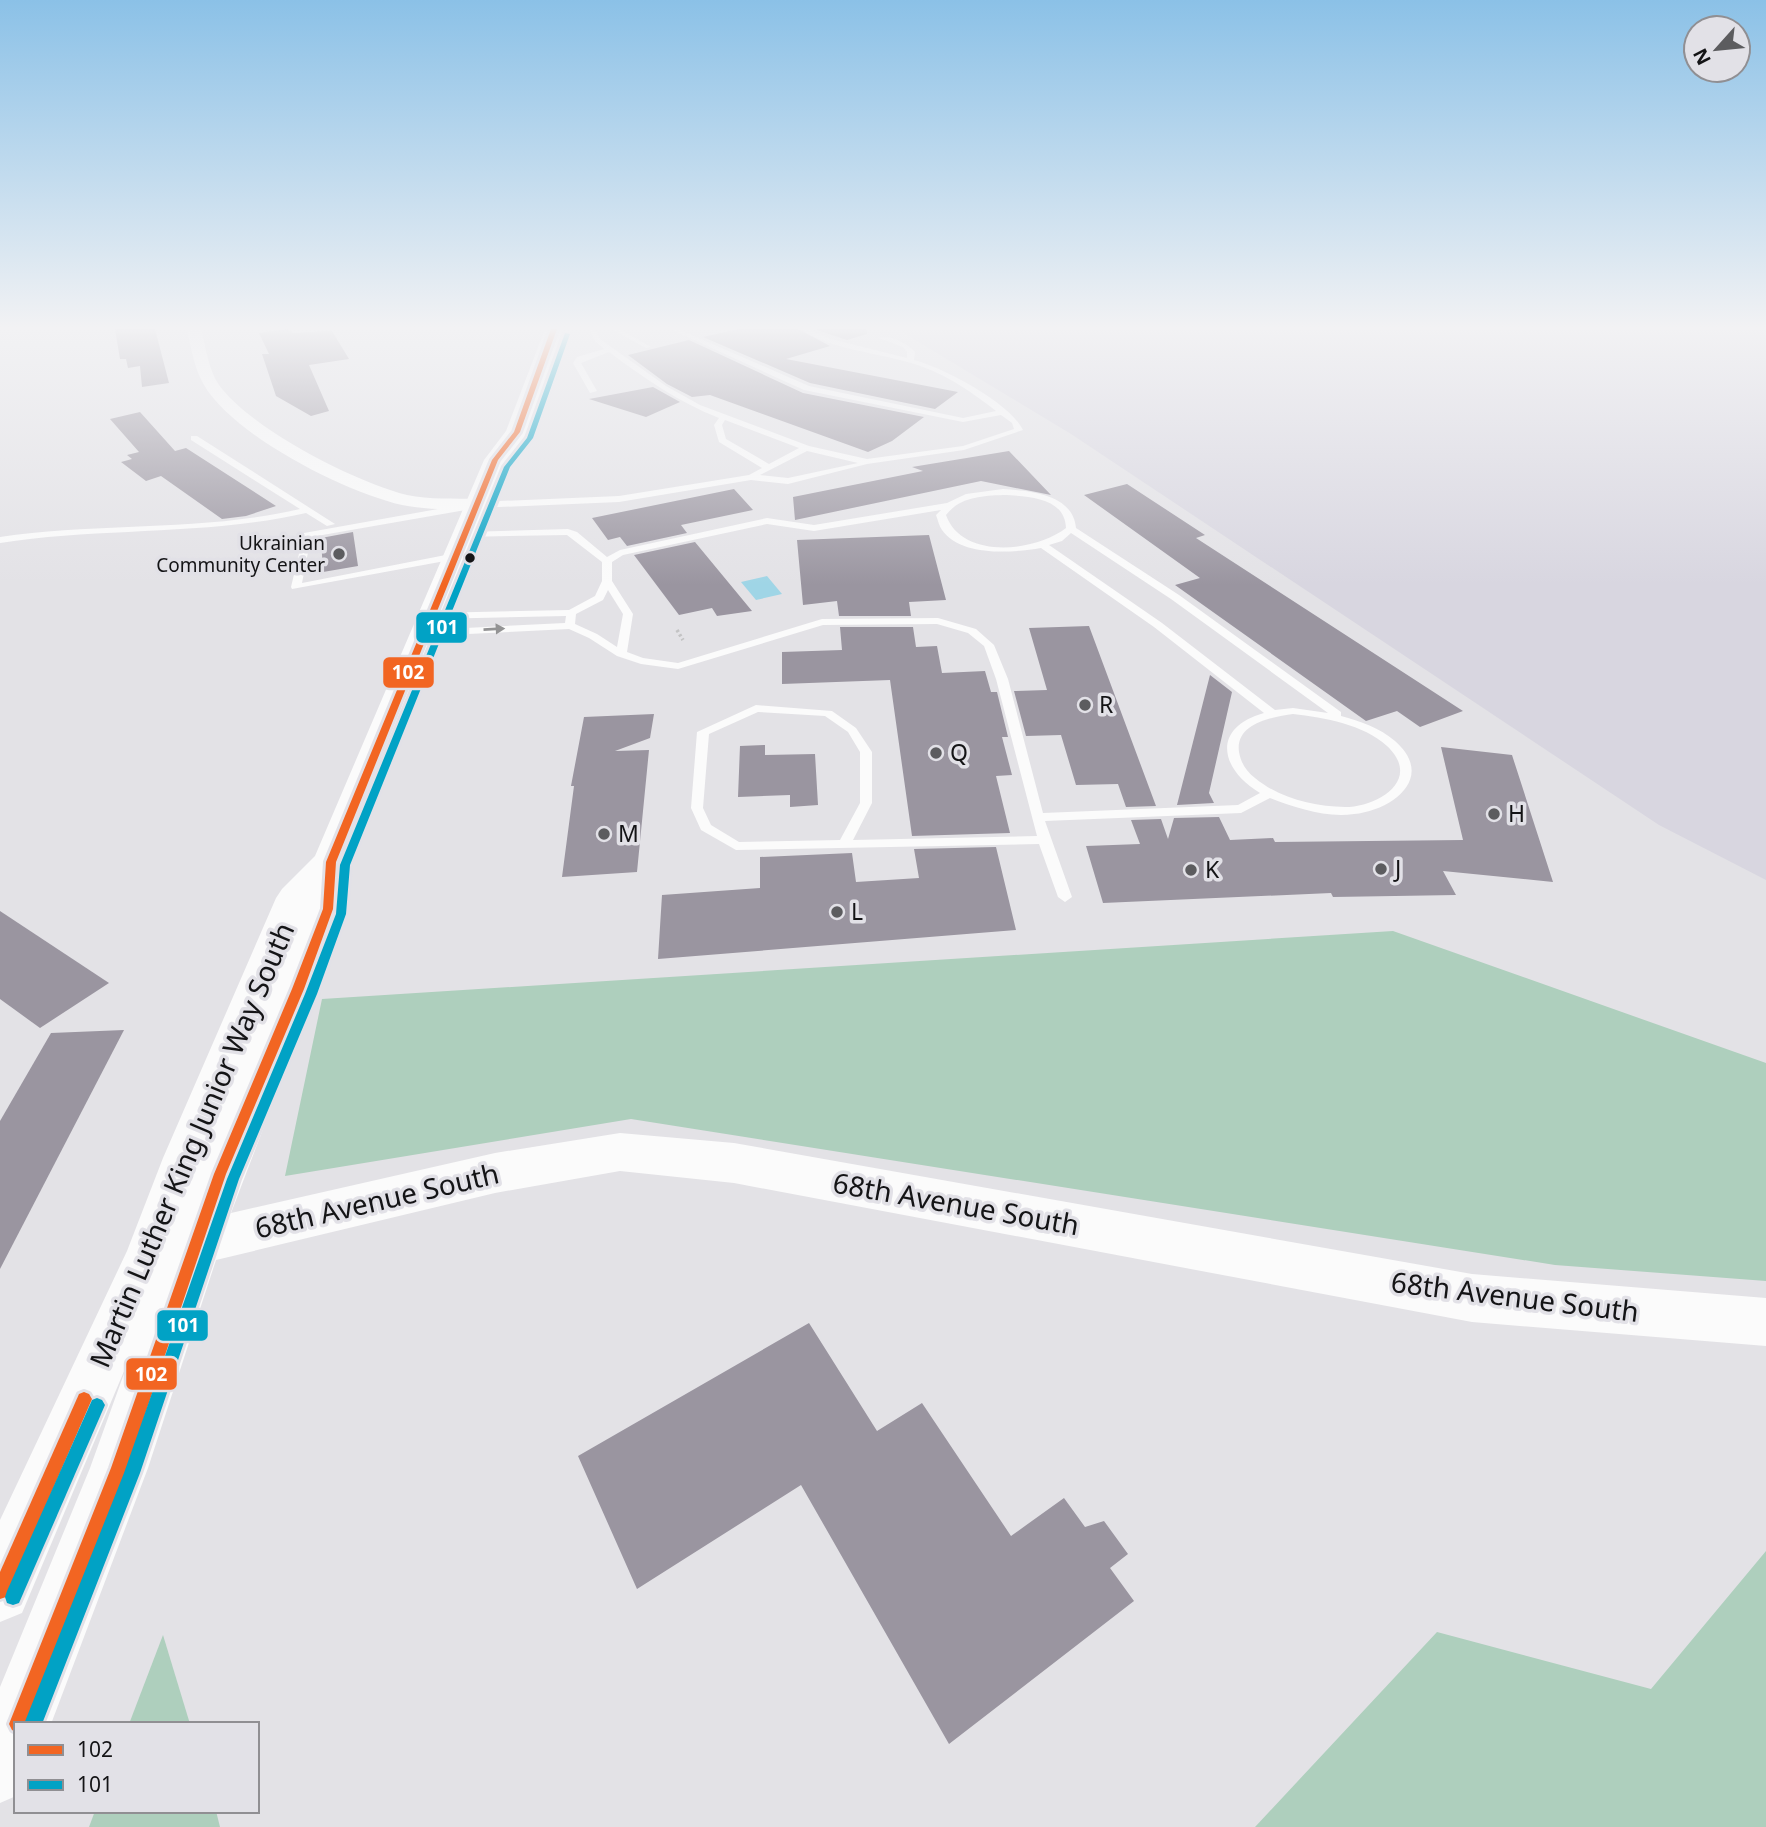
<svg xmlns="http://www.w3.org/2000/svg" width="1766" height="1827" viewBox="0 0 1766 1827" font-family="'Noto Sans',sans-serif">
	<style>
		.built { fill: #d8d6e0 }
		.forest { fill: #aecfbd }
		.water { fill: #9fd5e6 }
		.building { fill: #9a95a0 }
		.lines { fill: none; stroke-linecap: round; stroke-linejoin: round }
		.path { stroke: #c3c3c4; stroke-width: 3.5; stroke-dasharray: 2.5 2.5; stroke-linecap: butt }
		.lane { fill: #fbfbfb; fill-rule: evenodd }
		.street { fill: #fbfbfb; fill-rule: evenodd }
		.secondary { fill: #fbfbfb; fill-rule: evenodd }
		.bus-1-casing { stroke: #e2e1e7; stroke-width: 6 }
		.bus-2-casing { stroke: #e2e1e7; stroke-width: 6 }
		.bus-1 { fill: #f26522; fill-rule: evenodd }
		.bus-2 { fill: #01a2c5; fill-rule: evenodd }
		.oneway { fill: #939394 }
		.poi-dot { fill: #5c5c5f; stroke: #e2e1e7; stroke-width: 2.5 }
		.bus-dot { fill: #141416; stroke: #e2e1e7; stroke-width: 2.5 }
		.labels { text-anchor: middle; stroke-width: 7; stroke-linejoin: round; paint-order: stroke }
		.far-poi-label { font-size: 19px; fill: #141416; stroke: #e2e1e7; text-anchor: end }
		.poi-label { font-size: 23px; fill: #141416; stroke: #e2e1e7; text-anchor: start }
		.near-street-label { font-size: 28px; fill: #141416; stroke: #e2e1e7 }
		.line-badge { stroke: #e2e1e7; stroke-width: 2.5 }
		.badge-label { font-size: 19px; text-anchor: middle; font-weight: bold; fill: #fff }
	</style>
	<rect width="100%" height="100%" fill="#e3e2e6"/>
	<path class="built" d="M897 329H1766V880L1659 825 1071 434Z"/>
	<g class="forest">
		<path d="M1393 931 1766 1063V1281L1555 1265 631 1119 285 1176 322 999Z"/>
		<path d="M1766 1551V1827H1255L1437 1632 1651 1689Z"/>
		<path d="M163 1635 190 1724H129Z"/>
		<path d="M95 1811H216L220 1827H89Z"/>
	</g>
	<path class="water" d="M767 576 782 594 756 600 741 582Z"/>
	<g class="building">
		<path d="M115 329H155L169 383 142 387 140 366 128 368 126 359H120Z"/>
		<path d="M288 329 293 333 332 331 349 359 309 365 329 411 311 416 276 396 262 354H269L259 333Z"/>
		<path d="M739 329H798L830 346 786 359 958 392 935 409 810 383 703 337Z"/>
		<path d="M814 329H866L867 334 847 340Z"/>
		<path d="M689 340 803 393 924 417 892 441 868 452 710 395 692 397 667 384 628 355Z"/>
		<path d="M653 387 680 402 646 417 589 399Z"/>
		<path d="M140 412 175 451 186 448 276 506 246 516 222 519 161 476 146 481 121 462 132 459 127 455 139 452 110 419Z"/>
		<path d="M1009 451 1051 495 981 481 795 520 793 497 923 471 912 467Z"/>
		<path d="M1127 484 1205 535 1196 538 1463 711 1420 727 1397 711 1366 721 1175 585 1200 578 1084 495Z"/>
		<path d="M734 489 753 510 681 525 687 533 627 546 620 537 608 540 592 518Z"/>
		<path d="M353 532 358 566 323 572 321 538Z"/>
		<path d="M929 535 946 600 909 602 911 616H839L837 601 803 605 797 540Z"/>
		<path d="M695 542 752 611 717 616 712 608 679 615 634 555Z"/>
		<path d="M1089 626 1156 806 1126 807 1118 784 1076 785 1061 735 1026 736 1014 691 1047 690 1029 628Z"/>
		<path d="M840 627H913L916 647 937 646 942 673 985 671 991 692H997L1008 737H1002L1012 775 996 776 1010 833 912 836 890 680 782 684V652L842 650Z"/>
		<path d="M1210 675 1232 692 1209 793 1214 803 1177 805Z"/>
		<path d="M654 714 650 738 615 751 649 750 637 872 562 877 574 786H571L584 717Z"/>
		<path d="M765 745V755L815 754 818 805 790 807V795L738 797 740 746Z"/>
		<path d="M1441 747 1512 755 1553 882 1443 871 1456 895 1333 897 1331 893 1103 903 1086 846 1140 844 1131 820 1161 819 1168 839 1174 818 1219 817 1230 840 1273 838 1275 842 1463 840Z"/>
		<path d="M996 847 1016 930 658 959 662 895 760 888V857L852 853 856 882 919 878 914 849Z"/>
		<path d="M0 911 109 983 40 1028 0 999Z"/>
		<path d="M124 1030 0 1269V1121L51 1033Z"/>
		<path d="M809 1323 877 1431 922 1403 1011 1536 1064 1498 1085 1527 1104 1521 1128 1554 1110 1568 1134 1601 949 1744 801 1485 637 1589 578 1456Z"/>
	</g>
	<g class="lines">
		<path class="path" d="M677 630 683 640"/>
		<g class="lane">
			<path d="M589 329H595L600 339 666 386 700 405 809 446 867 459 963 446 1014 429 1012 423 1001 415 963 422 804 390 670 329H678L809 386 963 418 996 411C973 393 950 377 923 367 883 352 835 352 800 329H808L831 339 907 358V352L903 347 879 338C889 334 907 343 915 352L914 360C944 368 1009 402 1023 430L964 450 867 464 788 484 751 480 619 502 477 508 311 537 302 583 456 553 461 556 456 559 292 589 291 587 304 533 477 502 619 496 749 475 762 468 719 442 714 425 719 418C678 402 644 378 609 352L581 363 597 391 590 393 573 363 577 357 604 349 595 341ZM725 420 799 448 769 464 726 439 722 425ZM807 451 858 463 788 478 760 475Z"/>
			<path d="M611 329H619L651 347 646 348Z"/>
			<path d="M191 436H197L335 524 327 526 306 513C205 536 102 527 0 543V537C100 522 201 532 300 509L191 440Z"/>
			<path d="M1003 489C1030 491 1073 494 1076 528L1179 595 1341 712V716C1360 721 1380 728 1395 741 1436 777 1393 810 1354 814 1326 818 1296 808 1270 798L1241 813 1045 821 1072 897 1065 902 1058 897 1039 844 736 850 701 830 691 808 697 732 756 705 832 711 856 728 872 752V803L853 840 1037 836 996 679 984 646 968 633 937 624 823 625 678 669 641 664 617 656 589 638 569 629 426 636 421 633 426 630 565 623 566 616 432 619 427 616 432 613 569 610 595 596 602 581V562L567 535 462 537 460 535 465 532 568 529 577 532 607 557 620 550 767 518 814 525 947 503 966 494ZM1003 495C1027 496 1065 497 1066 528 1035 552 962 560 946 515 960 497 981 496 1003 495ZM941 510 936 515C938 520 939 526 942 530 961 557 1013 553 1041 548L1154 627 1264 713C1211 728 1220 769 1260 793L1238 805 1043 813 1008 679 994 645 976 629 938 618 822 619 678 663 643 658 627 652 633 614 612 581V562L623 555 767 524 814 531ZM1071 533 1171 599 1328 713 1293 708 1275 710 1162 623 1049 545 1062 541ZM608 590 623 614 617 647 597 634 575 624 576 614 603 600ZM758 712 825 716 848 732 860 752V803L840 840 739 842 711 825 703 808 709 734ZM1293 714C1325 718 1363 724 1387 746 1423 780 1377 807 1345 807 1314 807 1279 798 1255 778 1246 771 1241 763 1239 752 1235 723 1272 717 1293 714Z"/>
		</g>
		<path class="street" d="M187 329H201C206 347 208 369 219 385 251 429 355 482 407 495 430 500 454 498 477 499L486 505 477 511C452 509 427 510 402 505 345 492 234 436 204 385 194 368 191 348 187 329Z"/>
		<path class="secondary" d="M545 329H563L528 432 506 461 349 862 347 909 231 1213 495 1153 620 1133 734 1143 1472 1274 1766 1298V1346L1472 1322 734 1183 620 1171 495 1193 216 1260 148 1468 51 1724H16V1796L0 1803V1687L90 1468 130 1357 22 1613 0 1622V1520L127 1251 163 1158 276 898 282 889 315 856 484 460 506 431Z"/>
		<g class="bus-1-casing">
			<g id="bus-1">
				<path d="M551 329H557L520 432 498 460 336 862 333 909 304 989 226 1174 127 1468 27 1724H16V1732L12 1730 9 1724 111 1468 214 1174 292 989 323 909 326 862 492 460 514 432Z"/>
				<path d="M84 1392 89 1394 92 1399 6 1597 0 1599V1572L79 1394Z"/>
			</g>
		</g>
		<g class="bus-2-casing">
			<g id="bus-2">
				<path d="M565 333 570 334 533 438 510 467 350 865 346 914 317 994 239 1179 140 1473 42 1724H24L124 1473 227 1179 305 994 336 914 340 865 504 467 527 438Z"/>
				<path d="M97 1398 102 1400 105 1405 19 1603 13 1605 7 1603 5 1597 7 1591 92 1400Z"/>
			</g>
		</g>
		<use href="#bus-1" class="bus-1"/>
		<use href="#bus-2" class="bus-2"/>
	</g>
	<defs><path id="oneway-solid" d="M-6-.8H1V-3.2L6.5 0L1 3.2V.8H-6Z" transform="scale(1.75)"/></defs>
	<use class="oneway" href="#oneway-solid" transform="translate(494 629) rotate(-3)"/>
	<linearGradient id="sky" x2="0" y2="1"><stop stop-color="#8bc1e7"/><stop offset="0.56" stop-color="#f2f2f4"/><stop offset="1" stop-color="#f2f2f4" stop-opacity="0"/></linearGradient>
	<rect width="1766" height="585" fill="url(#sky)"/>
	<g class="poi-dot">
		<circle cx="339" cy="554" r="7"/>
		<circle cx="1085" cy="705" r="7"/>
		<circle cx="936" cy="753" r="7"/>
		<circle cx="1494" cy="814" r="7"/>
		<circle cx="604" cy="834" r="7"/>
		<circle cx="1381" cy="869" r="7"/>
		<circle cx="1191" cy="870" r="7"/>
		<circle cx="837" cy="912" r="7"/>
	</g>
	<circle class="bus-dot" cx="470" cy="558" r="6"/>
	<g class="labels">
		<g class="far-poi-label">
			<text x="325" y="550">Ukrainian<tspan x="325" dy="22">Community Center</tspan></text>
		</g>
		<g class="poi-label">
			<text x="1099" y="713">R</text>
			<text x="950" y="761">Q</text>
			<text x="1508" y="822">H</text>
			<text x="618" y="842">M</text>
			<text x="1395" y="877">J</text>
			<text x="1205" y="878">K</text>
			<text x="851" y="920">L</text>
		</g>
		<g class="near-street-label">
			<text transform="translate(192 1145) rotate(-67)" y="10">Martin Luther King Junior Way South</text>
			<text transform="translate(377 1201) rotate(-13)" y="10">68th Avenue South</text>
			<text transform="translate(956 1204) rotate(10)" y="10">68th Avenue South</text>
			<text transform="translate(1515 1297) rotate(7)" y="10">68th Avenue South</text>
		</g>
	</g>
	<g class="line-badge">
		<rect x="415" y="611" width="53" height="33" rx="7" fill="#01a2c5"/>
		<rect x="382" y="656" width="53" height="33" rx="7" fill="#f26522"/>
		<rect x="156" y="1309" width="53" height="33" rx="7" fill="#01a2c5"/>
		<rect x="125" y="1357" width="53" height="34" rx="7" fill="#f26522"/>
	</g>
	<g class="badge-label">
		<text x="442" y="634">101</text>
		<text x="408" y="679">102</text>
		<text x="183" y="1332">101</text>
		<text x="151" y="1381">102</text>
	</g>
	<rect x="14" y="1722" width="245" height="91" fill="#e2e1e7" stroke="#908f93" stroke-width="2"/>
	<rect x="28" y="1745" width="35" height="10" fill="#f26522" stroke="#908f93" stroke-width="2"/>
	<text x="77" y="1757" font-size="21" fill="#141416">102</text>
	<rect x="28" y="1780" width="35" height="10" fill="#01a2c5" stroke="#908f93" stroke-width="2"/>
	<text x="77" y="1792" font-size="21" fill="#141416">101</text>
	<g transform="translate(1717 49) rotate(243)"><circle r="33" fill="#e2e1e7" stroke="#908f93" stroke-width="2"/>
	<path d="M0-5L12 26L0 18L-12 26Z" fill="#5c5c5f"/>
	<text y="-10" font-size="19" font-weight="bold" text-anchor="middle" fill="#141416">N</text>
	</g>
</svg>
